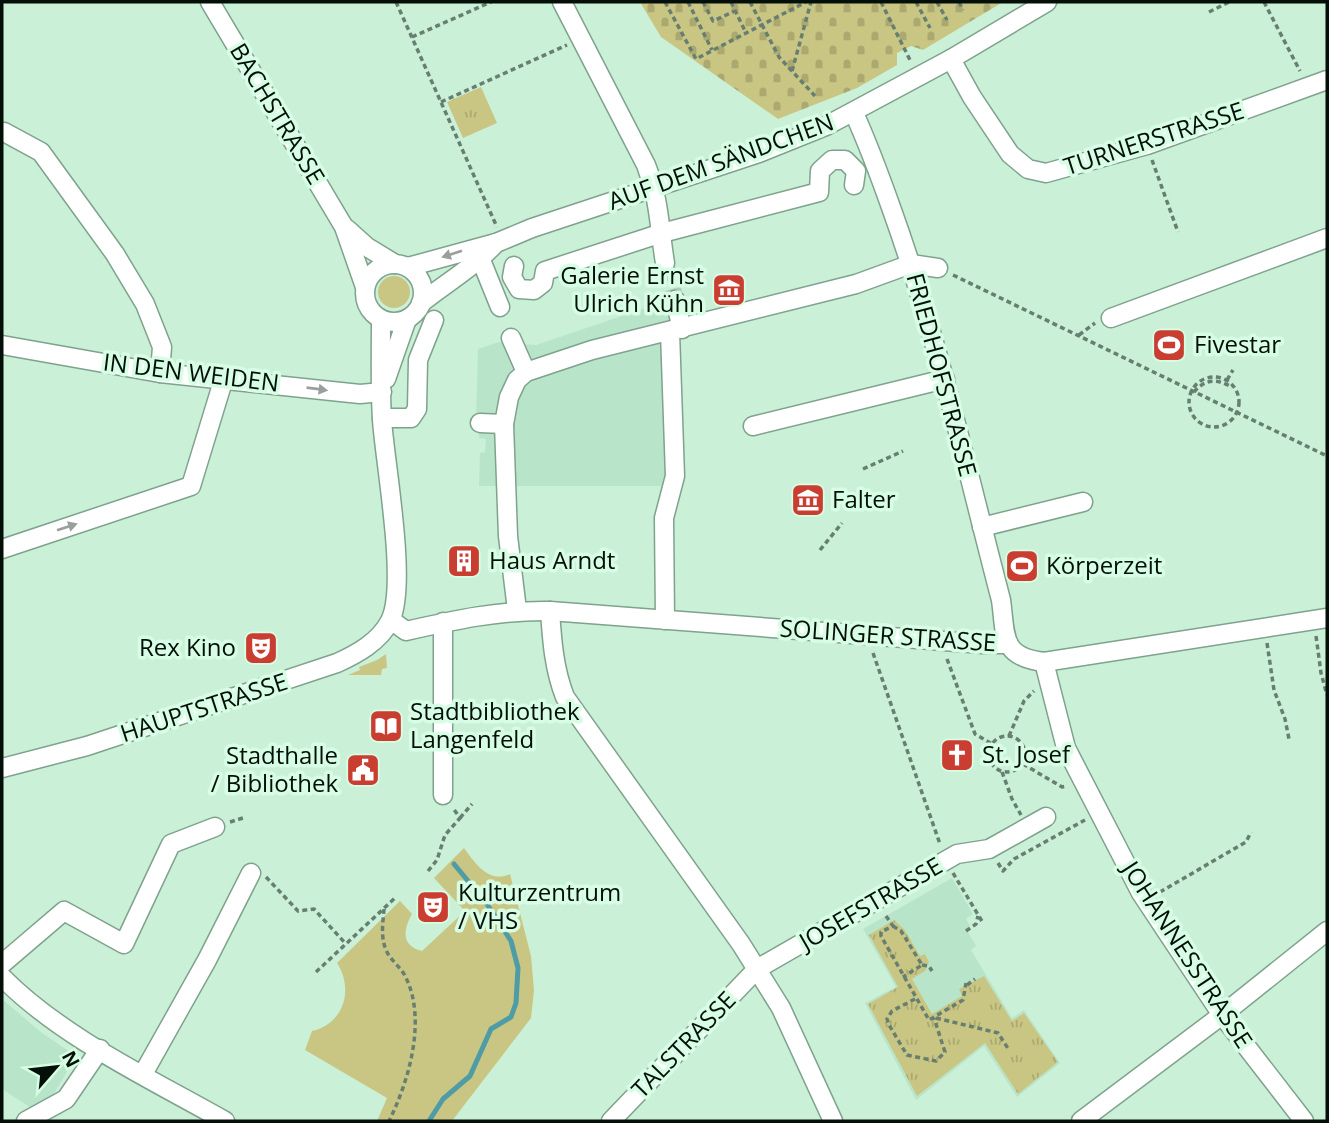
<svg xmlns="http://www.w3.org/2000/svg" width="1329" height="1123" viewBox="0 0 1329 1123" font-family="'Open Sans',sans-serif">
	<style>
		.built { fill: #b8e5c9 }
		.green { fill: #c9c684 }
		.cemetery { fill: url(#cemetery-stones) }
		.park { fill: url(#park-tufts) }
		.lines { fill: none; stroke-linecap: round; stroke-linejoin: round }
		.stream { stroke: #4e9ca6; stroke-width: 5 }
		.minor-tunnel { stroke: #acceb9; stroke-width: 18; stroke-dasharray: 18 9; stroke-linecap: butt }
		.minor-casing { stroke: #7fa28c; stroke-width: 21 }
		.path { stroke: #677f70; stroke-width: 3.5; stroke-dasharray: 5 3.5; stroke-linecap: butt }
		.minor { stroke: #fff; stroke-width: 18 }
		.oneway { fill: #9b9f9c }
		.labels { text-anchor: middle; stroke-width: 7; stroke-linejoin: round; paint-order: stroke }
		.street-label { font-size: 24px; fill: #040f08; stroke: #d7fde5 }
		.poi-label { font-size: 24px; fill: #040f08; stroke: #d7fde5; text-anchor: start }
	</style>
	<defs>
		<pattern id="cemetery-stones" width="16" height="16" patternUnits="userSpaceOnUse" patternTransform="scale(1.75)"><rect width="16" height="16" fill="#c9c684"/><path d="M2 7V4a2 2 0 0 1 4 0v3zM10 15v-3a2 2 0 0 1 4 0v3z" fill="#aba970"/></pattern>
		<pattern id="park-tufts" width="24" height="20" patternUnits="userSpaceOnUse" patternTransform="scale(1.75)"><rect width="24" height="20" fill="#c9c684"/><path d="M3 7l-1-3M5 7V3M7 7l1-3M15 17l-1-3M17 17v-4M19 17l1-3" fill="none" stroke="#aba970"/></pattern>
	</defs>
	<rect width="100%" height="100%" fill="#caf0d8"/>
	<g class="built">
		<path d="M669 300 678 352 681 486H479L480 453 485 452 486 439 479 438 480 420 476 419 478 349 499 342 536 345Z"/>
		<path d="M952 878 973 914 966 919 970 926 966 929 976 946 971 950 1012 1018 1024 1010 1060 1063 1017 1097 984 1046 916 1100 865 1003 896 987 863 929Z"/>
		<path d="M2 999 42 1033 76 1056 51 1099 33 1109 2 1089Z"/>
	</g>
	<g class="green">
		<circle cx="394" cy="292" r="16"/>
		<path d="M386 654 387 668 382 669 381 675H348L360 670 359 667 377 660Z"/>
		<path d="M464 848C475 863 489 884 510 874L531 956 534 990 531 1018 452 1121H377L387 1098 305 1050 312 1031C344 1024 354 989 337 963L400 901 412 914C403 930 401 946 422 951L465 911 434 878Z"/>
	</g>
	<path class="cemetery" d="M640 2H1003L923 50 911 46 897 53V65L857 88 778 119 661 37Z"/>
	<g class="park">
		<path d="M481 87 497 123 463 138 447 102Z"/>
		<path d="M894 920 904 929 920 956 925 954 929 962 925 971 912 979 932 1014 962 996 959 989 984 976 1012 1021 1024 1013 1058 1062 1018 1094 985 1043 917 1096 868 1004 898 987 869 935Z"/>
	</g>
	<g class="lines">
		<path class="stream" d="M429 1121 443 1099 470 1076 491 1029 511 1017 516 1003 518 968 511 941 487 904 454 864"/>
		<path class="minor-tunnel" d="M665 263 675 300"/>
		<g class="minor-casing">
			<g id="minor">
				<path d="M210 2 344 227 365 287"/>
				<path d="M562 2 646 165C660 201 659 227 665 263"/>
				<path d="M951 59 972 97 1010 154 1028 169 1046 173 1147 145 1327 80"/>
				<path d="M854 113C869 146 881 179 893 213 938 339 967 470 1001 600 1006 635 1000 657 1044 662L1327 618"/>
				<path d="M4 132 41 152 115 254 145 304 162 347 160 373"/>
				<path d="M347 229 367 247 395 264"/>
				<path d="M481 260 500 307"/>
				<path d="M911 264 938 268"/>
				<circle cx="394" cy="293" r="29"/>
				<path d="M514 266 512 277 519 289 534 290 543 283 545 271 662 233 819 192 820 171 832 160H845L856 171 854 185"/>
				<path d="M408 267 496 243 532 228 759 153 826 126 951 59 1047 2"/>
				<path d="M675 300 682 329"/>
				<path d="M421 303C446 283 474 267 496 243"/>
				<path d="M1111 318 1327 238"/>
				<path d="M511 338 526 372"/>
				<path d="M2 345 160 373 360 394 382 392"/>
				<path d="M386 379 407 319"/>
				<path d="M382 418H411L417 409 418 360 434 320"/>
				<path d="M480 423 504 424"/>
				<path d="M753 426 945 379"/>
				<path d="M982 527 1083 502"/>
				<path d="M2 549 191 486 224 378"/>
				<path d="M517 610 508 536 504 424 509 397 517 380 526 372 592 350 856 284 911 264"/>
				<path d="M550 611C552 641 554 669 565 697L741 944 781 1008 833 1121"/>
				<path d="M391 620 406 631C454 620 500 610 550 611L983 644H1008"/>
				<path d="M665 620 664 518 675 476 670 332"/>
				<path d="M443 622V795"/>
				<path d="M1044 662 1066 748 1141 893 1222 1015 1304 1121"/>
				<path d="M2 768 87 746 337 663C357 654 379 642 390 621 408 585 385 464 382 420 380 387 381 352 381 319"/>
				<path d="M2 964 64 911 124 944 171 844 215 827"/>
				<path d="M2 977C61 1037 151 1079 225 1121"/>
				<path d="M143 1074 207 960 251 873"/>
				<path d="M26 1121 66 1099 100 1049"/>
				<path d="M611 1121 757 969 957 854 989 849 1046 817"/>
				<path d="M1081 1121 1222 1015 1327 931"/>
			</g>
		</g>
		<g class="path">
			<path d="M396 2 497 227"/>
			<path d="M665 2 696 59 806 2"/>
			<path d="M688 2 712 50"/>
			<path d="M703 2 713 21 735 11"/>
			<path d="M731 2 746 33"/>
			<path d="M750 2 779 57 815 96"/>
			<path d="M881 2 911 62"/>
			<path d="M916 2 930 28"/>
			<path d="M937 2 947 20"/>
			<path d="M959 2 963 10"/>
			<path d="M1264 2 1300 71"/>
			<path d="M1209 12 1229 2"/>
			<path d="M412 37 491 2"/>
			<path d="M792 71 811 2"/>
			<path d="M441 102 567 45"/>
			<path d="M1152 160 1178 232"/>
			<path d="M953 275 1327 456"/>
			<path d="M1079 335 1095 323"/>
			<circle cx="1214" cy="402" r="25"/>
			<path d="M1227 380 1233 370"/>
			<path d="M1194 392C1206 378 1217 379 1232 387"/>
			<path d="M863 469 903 451"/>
			<path d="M820 550 842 523"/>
			<path d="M1316 636 1321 673 1327 695"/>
			<path d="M1267 643 1274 690 1285 719 1289 739"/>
			<path d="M873 653 940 844"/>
			<path d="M947 659 975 734 992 744"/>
			<circle cx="1007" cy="754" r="18"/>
			<path d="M1009 736 1024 701 1034 691"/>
			<path d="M1023 764 1062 787 1067 786"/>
			<path d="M1002 772 1012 799 1021 815"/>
			<path d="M460 818 472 804"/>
			<path d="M230 822 243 818"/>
			<path d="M998 863 1003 871 1014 859 1085 820"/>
			<path d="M428 871 437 860 445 835 460 818 453 808"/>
			<path d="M953 873 983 923"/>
			<path d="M266 877 298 911 314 909 346 944"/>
			<path d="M1160 892 1246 842 1251 832"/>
			<path d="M384 909C383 923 380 938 387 952 391 960 399 966 404 974 428 1017 409 1081 389 1121"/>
			<path d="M886 916 893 926 881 932V936L929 1020 963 1000 966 983"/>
			<path d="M893 926 901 931 922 965 903 977"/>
			<path d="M966 931 976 924 978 916"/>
			<path d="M922 965 929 966 932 971"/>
			<path d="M316 972 396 897"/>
			<path d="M967 985 975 979"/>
			<path d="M915 999 892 1011 887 1019 889 1025 907 1055 936 1061 945 1052 934 1018"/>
			<path d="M936 1018 998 1033 1009 1050"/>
		</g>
		<use href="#minor" class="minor"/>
	</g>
	<defs><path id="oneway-solid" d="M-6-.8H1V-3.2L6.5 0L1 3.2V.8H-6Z" transform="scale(1.75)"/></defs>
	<g class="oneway">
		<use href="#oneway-solid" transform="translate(452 254) rotate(162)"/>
		<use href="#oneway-solid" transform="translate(317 389) rotate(7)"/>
		<use href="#oneway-solid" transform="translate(67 527) rotate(-18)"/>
	</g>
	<defs>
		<g id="museum-square" transform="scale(1.75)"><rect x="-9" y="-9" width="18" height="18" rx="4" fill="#ca3d31" stroke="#d7fde5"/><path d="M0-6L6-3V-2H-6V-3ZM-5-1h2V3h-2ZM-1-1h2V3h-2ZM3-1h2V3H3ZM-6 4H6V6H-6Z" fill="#fff"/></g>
		<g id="stadium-square" transform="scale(1.75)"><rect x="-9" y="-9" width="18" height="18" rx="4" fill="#ca3d31" stroke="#d7fde5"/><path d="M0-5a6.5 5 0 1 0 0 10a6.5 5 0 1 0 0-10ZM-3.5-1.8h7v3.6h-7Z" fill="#fff"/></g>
		<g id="building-square" transform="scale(1.75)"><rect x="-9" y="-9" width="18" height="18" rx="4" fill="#ca3d31" stroke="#d7fde5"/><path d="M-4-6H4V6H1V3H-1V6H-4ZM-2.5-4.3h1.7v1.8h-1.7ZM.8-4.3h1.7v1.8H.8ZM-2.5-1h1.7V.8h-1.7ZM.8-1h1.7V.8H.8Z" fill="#fff"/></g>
		<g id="theatre-square" transform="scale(1.75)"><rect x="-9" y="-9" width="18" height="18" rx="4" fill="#ca3d31" stroke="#d7fde5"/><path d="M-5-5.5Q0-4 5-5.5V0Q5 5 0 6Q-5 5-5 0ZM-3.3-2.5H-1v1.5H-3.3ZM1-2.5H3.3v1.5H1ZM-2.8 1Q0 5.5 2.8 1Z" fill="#fff"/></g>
		<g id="library-square" transform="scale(1.75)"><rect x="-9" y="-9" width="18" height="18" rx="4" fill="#ca3d31" stroke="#d7fde5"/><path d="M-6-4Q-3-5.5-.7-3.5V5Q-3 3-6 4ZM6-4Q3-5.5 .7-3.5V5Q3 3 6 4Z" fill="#fff"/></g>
		<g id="church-square" transform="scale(1.75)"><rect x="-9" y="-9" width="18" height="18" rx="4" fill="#ca3d31" stroke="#d7fde5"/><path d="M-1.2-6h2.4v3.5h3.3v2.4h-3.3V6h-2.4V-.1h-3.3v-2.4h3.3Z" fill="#fff"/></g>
		<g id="civic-square" transform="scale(1.75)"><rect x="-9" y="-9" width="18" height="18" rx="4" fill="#ca3d31" stroke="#d7fde5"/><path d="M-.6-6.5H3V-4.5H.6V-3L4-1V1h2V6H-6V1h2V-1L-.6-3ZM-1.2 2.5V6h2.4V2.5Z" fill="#fff"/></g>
	</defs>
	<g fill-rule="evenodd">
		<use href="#museum-square" x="729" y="290"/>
		<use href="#stadium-square" x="1169" y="345"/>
		<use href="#museum-square" x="808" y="500"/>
		<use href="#building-square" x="464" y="561"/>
		<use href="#stadium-square" x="1022" y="566"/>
		<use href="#theatre-square" x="261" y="648"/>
		<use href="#library-square" x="386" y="726"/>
		<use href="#church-square" x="957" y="755"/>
		<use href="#civic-square" x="363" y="770"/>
		<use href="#theatre-square" x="433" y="907"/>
	</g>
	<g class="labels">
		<g class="street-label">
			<text transform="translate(277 114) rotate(59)" y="8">BACHSTRASSE</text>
			<text transform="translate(1154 139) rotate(-18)" y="8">TURNERSTRASSE</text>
			<text transform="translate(721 162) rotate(-20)" y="8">AUF DEM SÄNDCHEN</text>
			<text transform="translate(191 373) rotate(7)" y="8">IN DEN WEIDEN</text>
			<text transform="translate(941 375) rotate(75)" y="8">FRIEDHOFSTRASSE</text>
			<text transform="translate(888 636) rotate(4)" y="8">SOLINGER STRASSE</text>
			<text transform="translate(204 708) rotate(-18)" y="8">HAUPTSTRASSE</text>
			<text transform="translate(871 904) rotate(-30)" y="8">JOSEFSTRASSE</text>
			<text transform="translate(1187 955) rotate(57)" y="8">JOHANNESSTRASSE</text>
			<text transform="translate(684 1045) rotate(-46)" y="8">TALSTRASSE</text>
		</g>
		<g class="poi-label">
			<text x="704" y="284" text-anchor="end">Galerie Ernst<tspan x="704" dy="28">Ulrich Kühn</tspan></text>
			<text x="1194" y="353">Fivestar</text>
			<text x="832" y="508">Falter</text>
			<text x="489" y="569">Haus Arndt</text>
			<text x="1046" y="574">Körperzeit</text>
			<text x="236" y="656" text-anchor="end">Rex Kino</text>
			<text x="410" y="720">Stadtbibliothek<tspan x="410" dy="28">Langenfeld</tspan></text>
			<text x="982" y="763">St. Josef</text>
			<text x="338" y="764" text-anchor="end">Stadthalle<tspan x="338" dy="28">/ Bibliothek</tspan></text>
			<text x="458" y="901">Kulturzentrum<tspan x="458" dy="28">/ VHS</tspan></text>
		</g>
	</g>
	<rect width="1329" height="1123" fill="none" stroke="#040f08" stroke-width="7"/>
	<g transform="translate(56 1067) rotate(62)" stroke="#d7fde5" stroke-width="5" paint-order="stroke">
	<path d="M0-5L12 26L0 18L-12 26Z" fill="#040f08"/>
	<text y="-10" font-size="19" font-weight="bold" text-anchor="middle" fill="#040f08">N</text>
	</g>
</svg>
